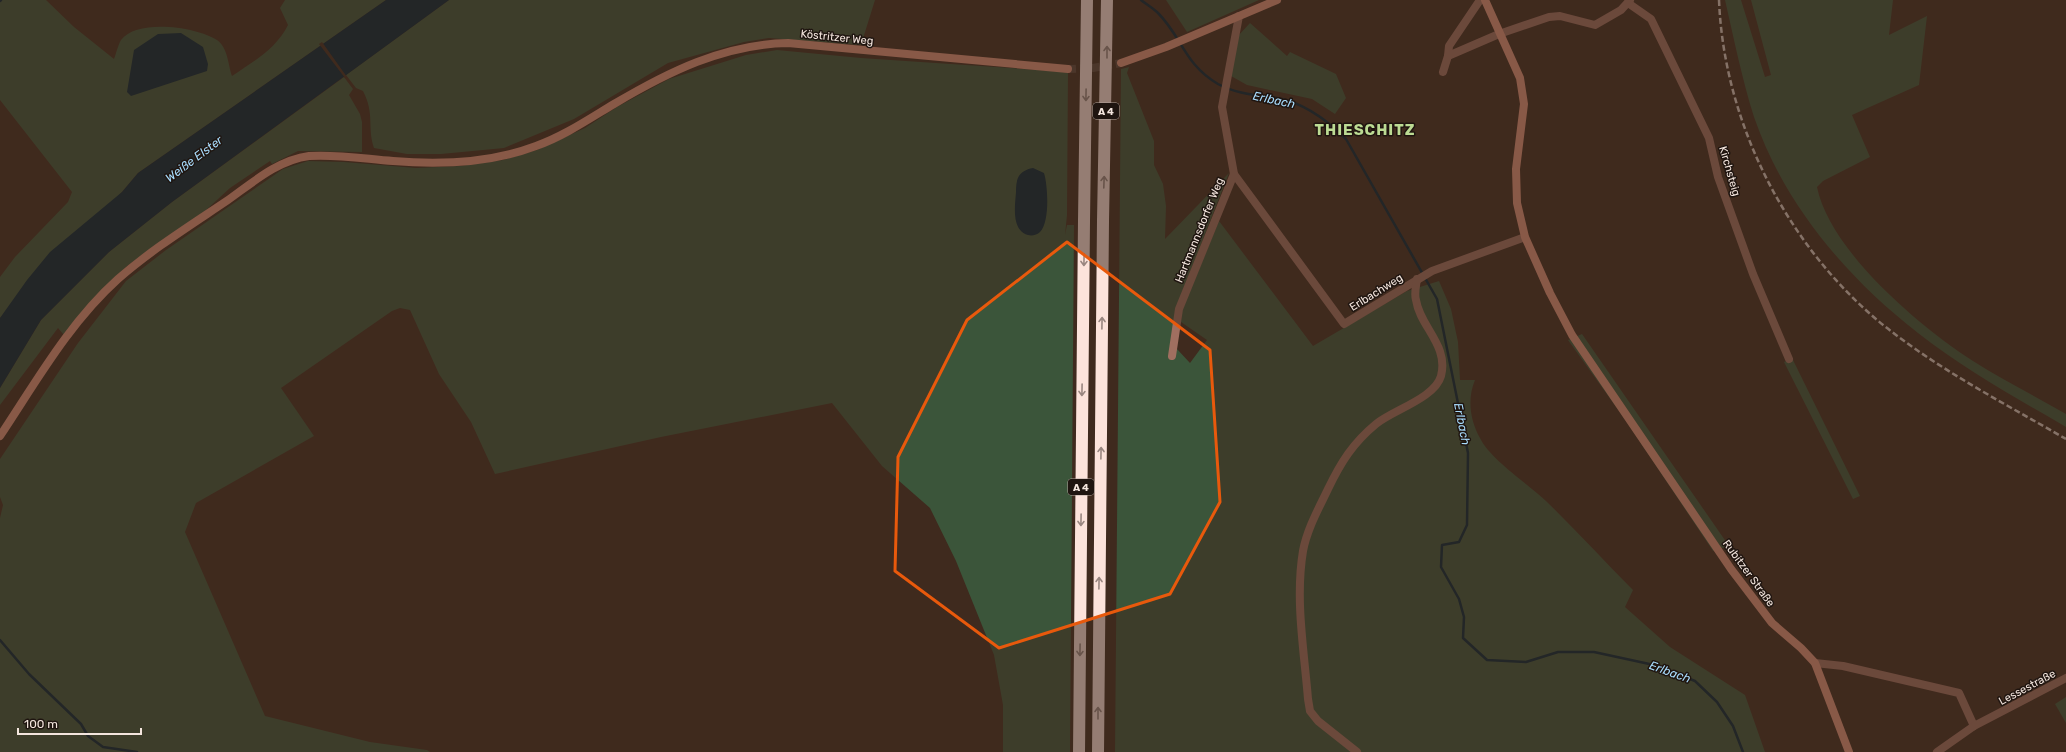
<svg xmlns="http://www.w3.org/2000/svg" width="2066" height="752" viewBox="0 0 2066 752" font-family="Rubik,sans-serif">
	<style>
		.green { fill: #3b553a }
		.water { fill: #002234 }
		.pier { fill: #3f2a1e }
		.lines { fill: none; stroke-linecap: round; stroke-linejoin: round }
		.stream { stroke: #002234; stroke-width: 2.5 }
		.secondary-tunnel { stroke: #5a463b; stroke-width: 8; stroke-dasharray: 8 4; stroke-linecap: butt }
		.street { stroke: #a06f60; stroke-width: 8 }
		.secondary { stroke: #e0927a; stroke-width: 8 }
		.highway { stroke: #fce3db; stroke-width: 12 }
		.rail { stroke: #dacbc2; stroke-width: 2.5; stroke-dasharray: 6 3; stroke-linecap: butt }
		.highway-bridge { stroke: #fce3db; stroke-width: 12 }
		.oneway { stroke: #998680 }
		.marked { fill: none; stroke: #e8590c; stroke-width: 3; stroke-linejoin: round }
		.labels { text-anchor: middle; stroke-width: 3; stroke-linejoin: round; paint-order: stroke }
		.shield { fill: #1f1510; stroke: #b4a7a0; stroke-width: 1 }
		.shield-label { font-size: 10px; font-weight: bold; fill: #f4e6de }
		.street-label { font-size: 11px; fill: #f4e6de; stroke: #1f1510 }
		.water-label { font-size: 12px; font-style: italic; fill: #a8dcfd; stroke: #1f1510 }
		.district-label { font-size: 15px; font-weight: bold; letter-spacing: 1px; fill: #bcdb93; stroke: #1f1510 }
	</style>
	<rect width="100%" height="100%" fill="#3f2a1e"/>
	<g class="green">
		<path d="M0 0H46L74 27 114 59C116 54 118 45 121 40 137 18 198 27 217 40 228 48 228 64 232 76 254 61 276 49 288 25L280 8 285 0H386L138 173 122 192 0 318V277L15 257 68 202 72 192 0 100Z"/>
		<path d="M449 0H875L861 45 769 38 744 42 668 63 574 119 504 148 441 154H407L374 148C367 128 375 114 363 91L356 88 346 75Z"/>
		<path d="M1166 0H1259L1187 32Z"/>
		<path d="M1725 0H1741L1765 77 1771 75 1751 0H1893L1889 35 1927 16 1919 85 1852 115 1870 157 1823 181 1817 187C1830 251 1920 327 1973 361 2003 380 2035 396 2066 414V427C2016 398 1964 369 1918 333 1846 277 1784 204 1754 117 1742 79 1734 39 1725 0Z"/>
		<path d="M1250 23 1287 56 1290 52 1336 74 1346 98 1335 114 1312 99 1247 85 1231 76 1238 36Z"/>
		<path d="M777 50 861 58 1068 72 1067 215 1065 235 1067 225H1074L1070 752H1003V705L994 655 956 561 930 508 882 466 832 403 661 437 495 474 471 422 439 374 410 310 400 308 392 311 281 388 314 436 196 503 185 532 265 716 370 742 427 750 430 752H0V518L3 505 0 497V459L78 343 126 281 166 250 283 169 308 161 344 162 416 168 460 166 503 160 537 150 585 128 617 107 669 79 746 55Z"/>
		<path d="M1129 67 1127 73 1154 141V165L1163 184 1166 206 1165 239 1229 173 1176 308 1177 349 1190 363 1207 340 1181 322 1182 310 1219 221 1313 346 1407 291 1439 281 1451 309 1458 342 1460 380H1475C1467 399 1470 420 1480 438 1490 459 1528 484 1546 501 1576 530 1604 561 1633 590L1625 607 1670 647 1745 695 1765 752H1115L1121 69Z"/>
		<path d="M344 77 353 89 349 95 360 114 362 122V152L298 151 272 164 270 161 230 188 205 211 127 266 94 298 64 335 58 328 0 405V388L41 320 109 252 172 202Z"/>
		<path d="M1582 334 1729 546 1713 551 1624 418 1568 340Z"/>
		<path d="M1792 358 1860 496 1853 499 1784 362Z"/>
		<path d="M2066 697V723L2055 704Z"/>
	</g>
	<g class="water">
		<path d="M386 0H449L172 202 109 252 41 320 0 388V318L27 280 50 252 122 192 138 173Z"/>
		<path d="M181 33 203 47 208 64 207 71 131 96 127 92 134 50 158 34Z"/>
		<path d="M1033 168 1044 173C1048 186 1050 222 1040 232 1037 235 1032 236 1028 235 1011 230 1015 206 1016 192 1016 179 1018 171 1033 168Z"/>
	</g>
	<path class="pier" d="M322 42 347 77 345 78 319 44Z"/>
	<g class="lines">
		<g class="stream">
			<path d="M1141 0C1146 4 1153 8 1158 13 1182 37 1184 64 1218 84 1236 94 1257 95 1277 98 1305 103 1327 120 1346 139L1437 299 1468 453 1467 525 1459 542 1442 545 1441 567 1459 599 1464 617 1463 638 1487 660 1526 662 1558 652H1594L1654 665 1695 681 1717 702 1733 726 1743 752"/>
			<path d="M0 1 1 0"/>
			<path d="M0 640 29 674 81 724 88 736 103 747 137 752"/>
		</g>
		<path class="secondary-tunnel" d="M1068 69 1093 68 1121 63"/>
		<g class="street">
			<path d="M1628 3 1651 19 1709 138 1718 177 1753 274 1789 359"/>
			<path d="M1448 56 1449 46 1480 0"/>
			<path d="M1443 72 1448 56 1499 34 1549 17 1560 16 1595 25 1621 10 1630 0"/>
			<path d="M1234 174 1344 324 1432 271 1525 237"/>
			<path d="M1172 356 1179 309 1234 174 1222 107 1239 16"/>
			<path d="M1815 663 1843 666 1959 693 1974 726"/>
			<path d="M1357 752 1318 721 1310 711 1308 699C1304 650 1295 599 1303 551 1307 529 1319 508 1328 489 1341 462 1353 443 1376 424 1393 410 1435 398 1441 376 1449 345 1420 327 1416 300 1414 294 1416 286 1417 279"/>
			<path d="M1937 752 1974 726 2066 678"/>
		</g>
		<g class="secondary">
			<path d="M1485 0 1520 78 1524 104 1516 169 1517 203 1525 237 1550 293 1572 335 1731 569 1772 623 1801 648 1815 663 1849 752"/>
			<path d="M1121 63 1166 47 1277 0"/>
			<path d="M0 436C36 382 69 323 118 279 151 250 191 225 228 200 252 183 278 160 309 156 337 154 366 159 393 161 440 165 491 163 536 146 564 136 589 119 614 104 668 72 724 44 788 43L1068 69"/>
		</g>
		<g class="highway">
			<path d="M1079 752 1084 221"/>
			<path d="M1098 752 1103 221"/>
		</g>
		<path class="rail" d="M1719 0C1724 128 1793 258 1896 335 1949 375 2009 406 2066 439"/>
		<g class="highway-bridge">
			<path d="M1084 221 1087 0"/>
			<path d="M1103 221 1107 0"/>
		</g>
	</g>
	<defs><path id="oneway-shaft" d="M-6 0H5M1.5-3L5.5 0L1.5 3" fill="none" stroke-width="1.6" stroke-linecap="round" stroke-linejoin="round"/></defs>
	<g class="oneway">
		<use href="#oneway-shaft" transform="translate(1107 52) rotate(-90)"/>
		<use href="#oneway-shaft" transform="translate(1086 95) rotate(91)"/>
		<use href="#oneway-shaft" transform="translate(1104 182) rotate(-88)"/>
		<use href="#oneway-shaft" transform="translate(1084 260) rotate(91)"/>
		<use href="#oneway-shaft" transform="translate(1102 323) rotate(-89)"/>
		<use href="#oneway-shaft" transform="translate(1082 390) rotate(91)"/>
		<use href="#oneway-shaft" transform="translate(1101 453) rotate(-89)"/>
		<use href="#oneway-shaft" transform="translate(1081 520) rotate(91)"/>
		<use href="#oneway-shaft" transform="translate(1099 583) rotate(-89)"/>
		<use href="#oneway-shaft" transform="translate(1080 650) rotate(91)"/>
		<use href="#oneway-shaft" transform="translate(1098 713) rotate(-90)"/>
	</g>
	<path d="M0 0H2066V752H0ZM1067 242 1210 350 1220 502 1170 594 999 648 895 571 898 457 967 320Z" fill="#3f2a1e" fill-opacity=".55" fill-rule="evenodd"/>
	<path class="marked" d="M1067 242 1210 350 1220 502 1170 594 999 648 895 571 898 457 967 320Z"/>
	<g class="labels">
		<g class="shield">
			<rect x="1093" y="103" width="26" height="16" rx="3"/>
			<rect x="1068" y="479" width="26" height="16" rx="3"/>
		</g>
		<g class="shield-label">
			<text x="1106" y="115">A 4</text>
			<text x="1081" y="491">A 4</text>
		</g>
		<g class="street-label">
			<text transform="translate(837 37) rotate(6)" y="4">Köstritzer Weg</text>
			<text transform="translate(1730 171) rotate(74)" y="4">Kirchsteig</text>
			<text transform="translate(1199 230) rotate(-68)" y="4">Hartmannsdorfer Weg</text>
			<text transform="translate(1376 292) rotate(-32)" y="4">Erlbachweg</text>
			<text transform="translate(1749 573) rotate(54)" y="4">Rubitzer Straße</text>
			<text transform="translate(2027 687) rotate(-28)" y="4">Lessestraße</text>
		</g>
		<g class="water-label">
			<text transform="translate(1274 100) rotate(12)" y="4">Erlbach</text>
			<text transform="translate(194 159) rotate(-37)" y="4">Weiße Elster</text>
			<text transform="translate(1462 424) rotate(79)" y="4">Erlbach</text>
			<text transform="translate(1670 672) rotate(20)" y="4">Erlbach</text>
		</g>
		<g class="district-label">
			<text x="1365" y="135">THIESCHITZ</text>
		</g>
	</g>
	<path d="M18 728v6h123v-6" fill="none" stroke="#f4e6de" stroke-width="2"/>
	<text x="24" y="728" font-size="12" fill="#f4e6de" stroke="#1f1510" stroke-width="3" paint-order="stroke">100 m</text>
</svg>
